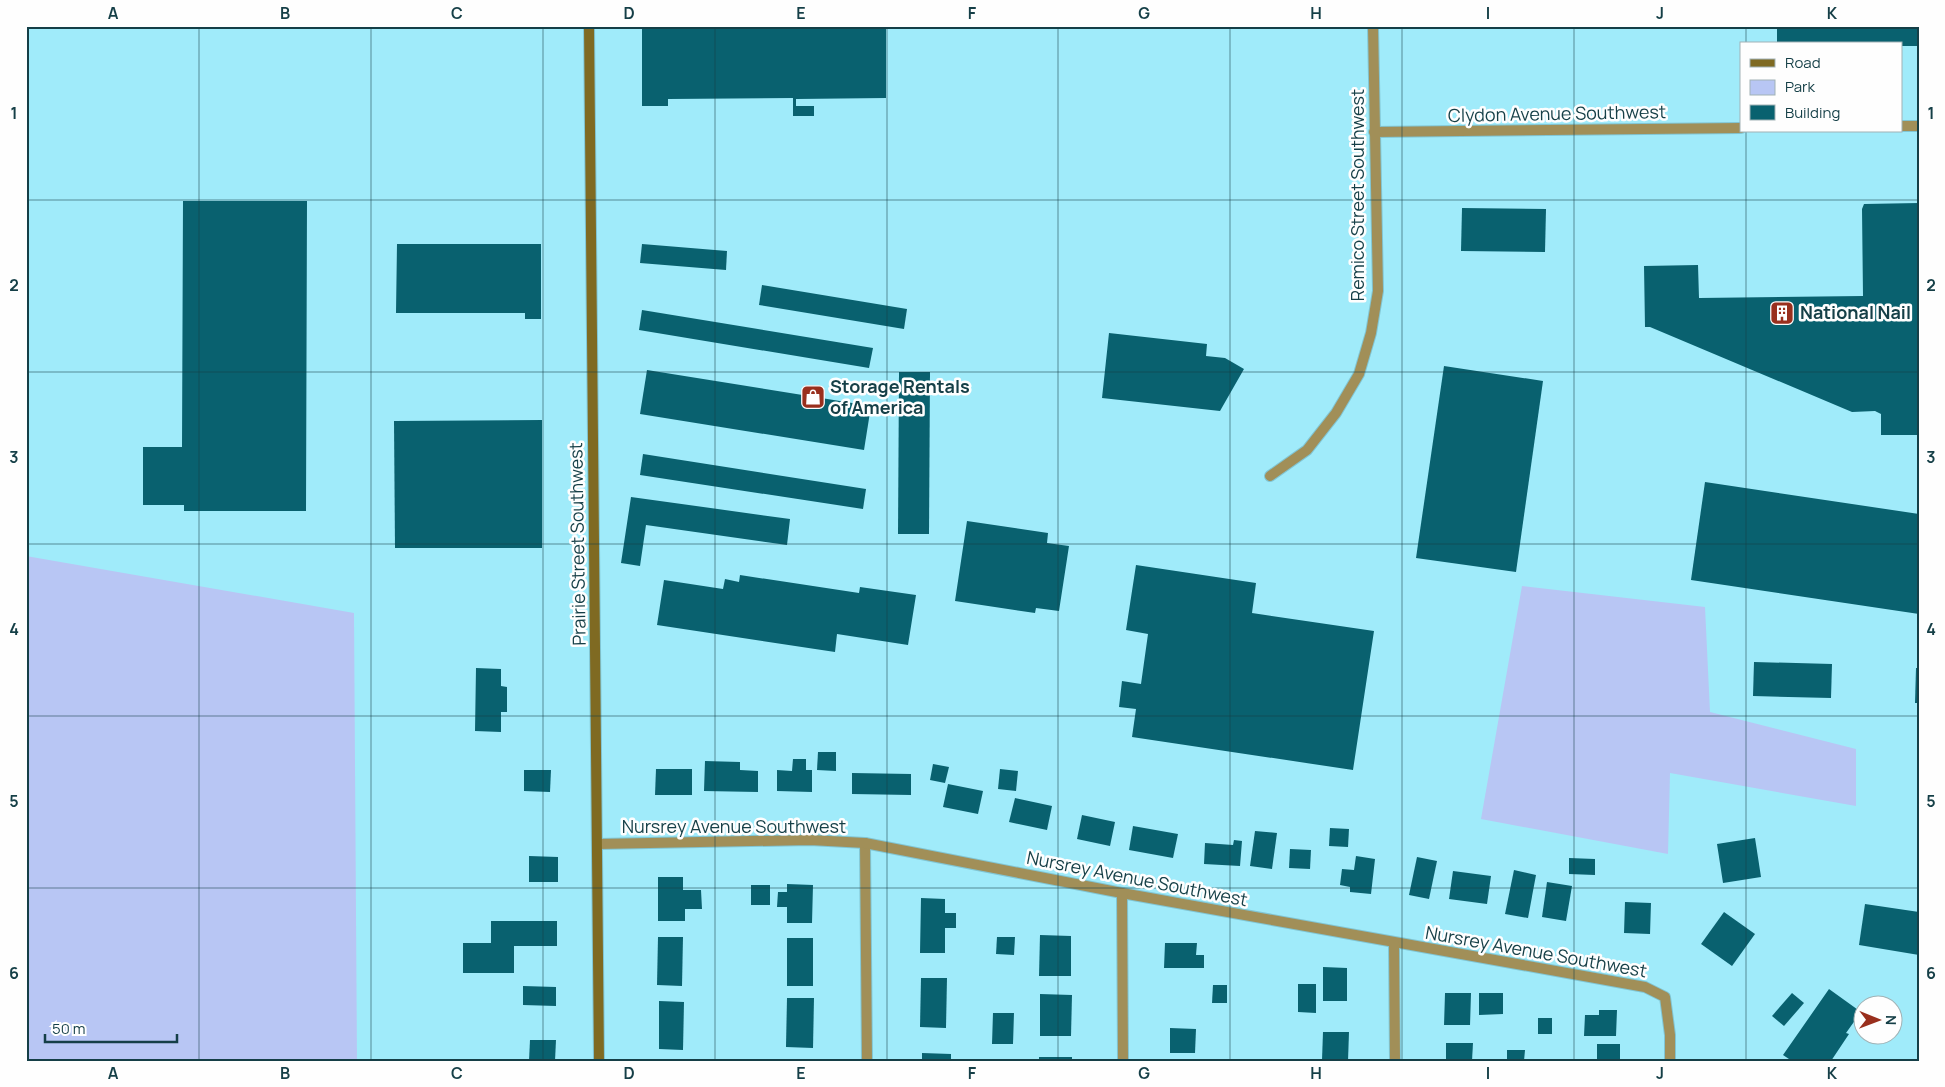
<svg xmlns="http://www.w3.org/2000/svg" width="1945" height="1087" viewBox="0 0 1945 1087" font-family="Manrope,sans-serif">
	<style>
		.green { fill: #b8c6f4 }
		.building { fill: #09616f }
		.lines { fill: none; stroke-linecap: round; stroke-linejoin: round }
		.street-casing { stroke: #81c5d3; stroke-width: 12 }
		.secondary-casing { stroke: #81c5d3; stroke-width: 12 }
		.street { stroke: #a18f58; stroke-width: 10 }
		.secondary { stroke: #7f6a22; stroke-width: 10 }
		.grid { fill: none; stroke: #153f47; stroke-width: 1; stroke-opacity: 0.55 }
		.labels { text-anchor: middle; stroke-width: 5; stroke-linejoin: round; paint-order: stroke }
		.street-label { font-size: 18px; fill: #153f47; stroke: #fefefe }
		.poi-label { font-size: 18px; font-weight: bold; fill: #153f47; stroke: #fefefe; text-anchor: start }
		.neatline { fill: none; stroke: #153f47; stroke-width: 2 }
		.grid-label { font-size: 16px; text-anchor: middle; font-weight: bold; fill: #153f47 }
	</style>
	<rect width="100%" height="100%" fill="#a0ebfa"/>
	<g class="green">
		<path d="M26 556 354 613 357 1061H26Z"/>
		<path d="M1522 586 1705 607 1710 712 1856 749V806L1670 773 1668 854 1481 819Z"/>
	</g>
	<g class="building">
		<path d="M642 26H886V98L796 99V106H814V116H793V98L668 99V106H642Z"/>
		<path d="M1777 26H1919V46H1901V44H1777Z"/>
		<path d="M183 201H307L306 511H184V505H143V447H182Z"/>
		<path d="M1919 203V435H1881V414L1875 411 1852 412 1650 327H1645L1644 266 1698 265 1699 298 1863 296 1862 209 1864 204Z"/>
		<path d="M1462 208 1546 209 1545 252 1461 251Z"/>
		<path d="M397 244H541V319H525V313H396Z"/>
		<path d="M642 244 727 251 726 270 640 263Z"/>
		<path d="M762 285 907 309 904 329 759 305Z"/>
		<path d="M642 310 873 348 869 368 639 330Z"/>
		<path d="M1109 333 1207 344 1206 356 1225 358 1244 369 1220 411 1102 398Z"/>
		<path d="M1444 366 1543 381 1516 572 1416 558Z"/>
		<path d="M647 370 871 406 864 450 640 414Z"/>
		<path d="M899 372H930L929 534H898Z"/>
		<path d="M542 420V548H395L394 421Z"/>
		<path d="M643 454 866 489 863 509 640 475Z"/>
		<path d="M1705 482 1919 514V614L1691 580Z"/>
		<path d="M631 497 790 519 787 545 646 525 640 566 621 563Z"/>
		<path d="M967 521 1048 533 1047 543 1069 546 1059 611 1036 608 1035 613 955 601Z"/>
		<path d="M1136 565 1256 583 1252 613 1374 631 1353 770 1132 737 1136 709 1119 707 1122 681 1141 684 1148 634 1126 630Z"/>
		<path d="M740 575 859 593 860 587 916 595 908 645 837 634 835 652 657 625 664 580 723 589 725 579 739 582Z"/>
		<path d="M1754 662 1832 664 1831 698 1753 696Z"/>
		<path d="M476 668 501 669V686L507 687V712H501V732L475 731Z"/>
		<path d="M1916 668H1919V703H1915Z"/>
		<path d="M818 752H836V771L817 770Z"/>
		<path d="M793 759H806V770H812V792L777 791V770L792 771Z"/>
		<path d="M705 761 740 762V770L758 771V792L704 791Z"/>
		<path d="M933 764 949 767 945 783 930 780Z"/>
		<path d="M656 769H692V795H655Z"/>
		<path d="M1000 769 1018 771 1016 791 998 789Z"/>
		<path d="M524 770H551L550 792 524 791Z"/>
		<path d="M852 773 911 774V795L852 794Z"/>
		<path d="M948 784 983 791 978 814 943 807Z"/>
		<path d="M1015 798 1052 806 1047 830 1009 822Z"/>
		<path d="M1082 815 1115 822 1110 846 1077 839Z"/>
		<path d="M1133 826 1178 834 1173 858 1129 850Z"/>
		<path d="M1330 828 1349 829 1348 847 1329 846Z"/>
		<path d="M1255 831 1277 833 1272 869 1250 866Z"/>
		<path d="M1755 838 1761 877 1723 883 1717 844Z"/>
		<path d="M1234 840 1242 841 1240 866 1204 864 1205 843 1233 845Z"/>
		<path d="M1290 849 1311 850 1310 869 1289 868Z"/>
		<path d="M529 856 558 857V882H529Z"/>
		<path d="M1356 856 1375 859 1371 894 1350 892V887L1340 885 1342 869 1354 870Z"/>
		<path d="M1417 857 1437 861 1429 899 1409 895Z"/>
		<path d="M1569 858 1595 859V875L1569 874Z"/>
		<path d="M1514 870 1536 875 1528 918 1505 914Z"/>
		<path d="M1453 871 1491 876 1487 904 1449 899Z"/>
		<path d="M658 877H683V890H701L702 909H685V921H658Z"/>
		<path d="M1547 882 1572 886 1566 921 1542 917Z"/>
		<path d="M787 884 813 885 812 923H787V907H777L778 892H787Z"/>
		<rect x="751" y="885" width="19" height="20"/>
		<path d="M921 898 945 899V913H956V928H945V953H920Z"/>
		<path d="M1625 902 1651 903 1650 934 1624 933Z"/>
		<path d="M1865 904 1919 912V955L1859 945Z"/>
		<path d="M1724 912 1755 934 1732 966 1701 944Z"/>
		<path d="M491 921H557V946H514V973H463V943H491Z"/>
		<path d="M1040 935 1071 936V976H1039Z"/>
		<path d="M658 937H683L682 986 657 985Z"/>
		<path d="M997 937H1015L1014 955 996 954Z"/>
		<rect x="787" y="938" width="26" height="48"/>
		<path d="M1165 943H1197L1196 955H1204V968H1164Z"/>
		<path d="M1323 967 1347 968V1001H1323Z"/>
		<path d="M921 978H947L946 1028 920 1027Z"/>
		<path d="M1298 984H1316V1013L1298 1012Z"/>
		<path d="M1213 985H1227V1003H1212Z"/>
		<path d="M523 986 556 987V1006L523 1005Z"/>
		<path d="M1829 989 1861 1012 1846 1033 1849 1034 1831 1061H1792L1783 1055Z"/>
		<path d="M1445 993H1471L1470 1025H1444Z"/>
		<path d="M1479 993H1503V1014L1479 1015Z"/>
		<path d="M1792 993 1804 1003 1784 1026 1772 1016Z"/>
		<path d="M1040 994 1072 995 1071 1036H1040Z"/>
		<path d="M787 998H814L813 1048 786 1047Z"/>
		<path d="M659 1001 684 1002 683 1050 659 1049Z"/>
		<path d="M1599 1010H1617L1616 1036H1584L1585 1015H1599Z"/>
		<path d="M993 1013H1014L1013 1044H992Z"/>
		<rect x="1538" y="1018" width="14" height="16"/>
		<path d="M1170 1028 1196 1029 1195 1053H1170Z"/>
		<path d="M1323 1032H1349L1348 1061 1322 1060Z"/>
		<path d="M530 1040H556L555 1061H529Z"/>
		<path d="M1446 1043H1473L1472 1061H1446Z"/>
		<rect x="1597" y="1044" width="23" height="17"/>
		<path d="M1507 1050H1525L1524 1061H1507Z"/>
		<path d="M922 1053 951 1054V1061H922Z"/>
		<rect x="1039" y="1057" width="33" height="4"/>
	</g>
	<g class="lines">
		<g class="street-casing">
			<g id="street">
				<path d="M1901 126H1919"/>
				<path d="M1374 132 1741 128"/>
				<path d="M1270 476 1307 450 1336 413 1359 374 1371 333 1378 291 1373 26"/>
				<path d="M865 843 867 1061"/>
				<path d="M598 844 810 840 865 843 1122 893 1645 987 1665 997 1670 1035V1061"/>
				<path d="M1122 893 1123 1061"/>
				<path d="M1394 943 1395 1061"/>
			</g>
		</g>
		<g class="secondary-casing">
			<path id="secondary" d="M589 26 599 1061"/>
		</g>
		<use href="#street" class="street"/>
		<use href="#secondary" class="secondary"/>
	</g>
	<path class="grid" d="M199 26V1061M371 26V1061M543 26V1061M715 26V1061M887 26V1061M1058 26V1061M1230 26V1061M1402 26V1061M1574 26V1061M1746 26V44M1746 131V1061M26 200H1919M26 372H1919M26 544H1919M26 716H1919M26 888H1919"/>
	<defs>
		<g id="building-square" transform="scale(1.25)"><rect x="-9" y="-9" width="18" height="18" rx="4" fill="#992f1d" stroke="#fefefe"/><path d="M-4-6H4V6H1V3H-1V6H-4ZM-2.5-4.3h1.7v1.8h-1.7ZM.8-4.3h1.7v1.8H.8ZM-2.5-1h1.7V.8h-1.7ZM.8-1h1.7V.8H.8Z" fill="#fff"/></g>
		<g id="shop-square" transform="scale(1.25)"><rect x="-9" y="-9" width="18" height="18" rx="4" fill="#992f1d" stroke="#fefefe"/><path d="M-5-2.5h2.3a2.7 3.5 0 0 1 5.4 0H5L5.5 6h-11ZM-1.5-2.5h3a1.5 2.3 0 0 0-3 0Z" fill="#fff"/></g>
	</defs>
	<g fill-rule="evenodd">
		<use href="#building-square" x="1782" y="313"/>
		<use href="#shop-square" x="813" y="397"/>
	</g>
	<g class="labels">
		<g class="street-label">
			<text transform="translate(1557 114) rotate(-1)" y="6">Clydon Avenue Southwest</text>
			<text transform="translate(1358 195) rotate(-90)" y="6">Remico Street Southwest</text>
			<text transform="translate(578 544) rotate(-91)" y="6">Prairie Street Southwest</text>
			<text x="734" y="833">Nursrey Avenue Southwest</text>
			<text transform="translate(1137 879) rotate(11)" y="6">Nursrey Avenue Southwest</text>
			<text transform="translate(1536 952) rotate(10)" y="6">Nursrey Avenue Southwest</text>
		</g>
		<g class="poi-label">
			<text x="1800" y="319">National Nail</text>
			<text x="830" y="393">Storage Rentals<tspan x="830" dy="21">of America</tspan></text>
		</g>
	</g>
	<rect width="1945" height="1087" fill="none" stroke="#fefefe" stroke-width="55"/>
	<rect x="1740" y="42" width="162" height="90" fill="#fefefe" stroke="#a1b2b5"/>
	<rect x="1750" y="59" width="25" height="8" fill="#7f6a22" stroke="#a1b2b5"/>
	<text x="1785" y="68" font-size="15" fill="#153f47">Road</text>
	<rect x="1750" y="80" width="25" height="15" fill="#b8c6f4" stroke="#a1b2b5"/>
	<text x="1785" y="92" font-size="15" fill="#153f47">Park</text>
	<rect x="1750" y="105" width="25" height="15" fill="#09616f" stroke="#a1b2b5"/>
	<text x="1785" y="118" font-size="15" fill="#153f47">Building</text>
	<g transform="translate(1878 1020) rotate(91)"><circle r="24" fill="#fefefe" stroke="#a1b2b5"/>
	<path d="M0-4L9 19L0 12L-9 19Z" fill="#992f1d"/>
	<text y="-8" font-size="14" font-weight="bold" text-anchor="middle" fill="#153f47">N</text>
	</g>
	<path d="M45 1034v8h132v-8" fill="none" stroke="#153f47" stroke-width="2.5"/>
	<text x="52" y="1034" font-size="15" fill="#153f47" stroke="#fefefe" stroke-width="4" paint-order="stroke">50 m</text>
	<rect x="28" y="28" width="1890" height="1032" class="neatline"/>
	<g class="grid-label">
		<text x="113" y="19">A</text>
		<text x="285" y="19">B</text>
		<text x="457" y="19">C</text>
		<text x="629" y="19">D</text>
		<text x="801" y="19">E</text>
		<text x="972" y="19">F</text>
		<text x="1144" y="19">G</text>
		<text x="1316" y="19">H</text>
		<text x="1488" y="19">I</text>
		<text x="1660" y="19">J</text>
		<text x="1832" y="19">K</text>
		<text x="14" y="119">1</text>
		<text x="1931" y="119">1</text>
		<text x="14" y="291">2</text>
		<text x="1931" y="291">2</text>
		<text x="14" y="463">3</text>
		<text x="1931" y="463">3</text>
		<text x="14" y="635">4</text>
		<text x="1931" y="635">4</text>
		<text x="14" y="807">5</text>
		<text x="1931" y="807">5</text>
		<text x="14" y="979">6</text>
		<text x="1931" y="979">6</text>
		<text x="113" y="1079">A</text>
		<text x="285" y="1079">B</text>
		<text x="457" y="1079">C</text>
		<text x="629" y="1079">D</text>
		<text x="801" y="1079">E</text>
		<text x="972" y="1079">F</text>
		<text x="1144" y="1079">G</text>
		<text x="1316" y="1079">H</text>
		<text x="1488" y="1079">I</text>
		<text x="1660" y="1079">J</text>
		<text x="1832" y="1079">K</text>
	</g>
</svg>
